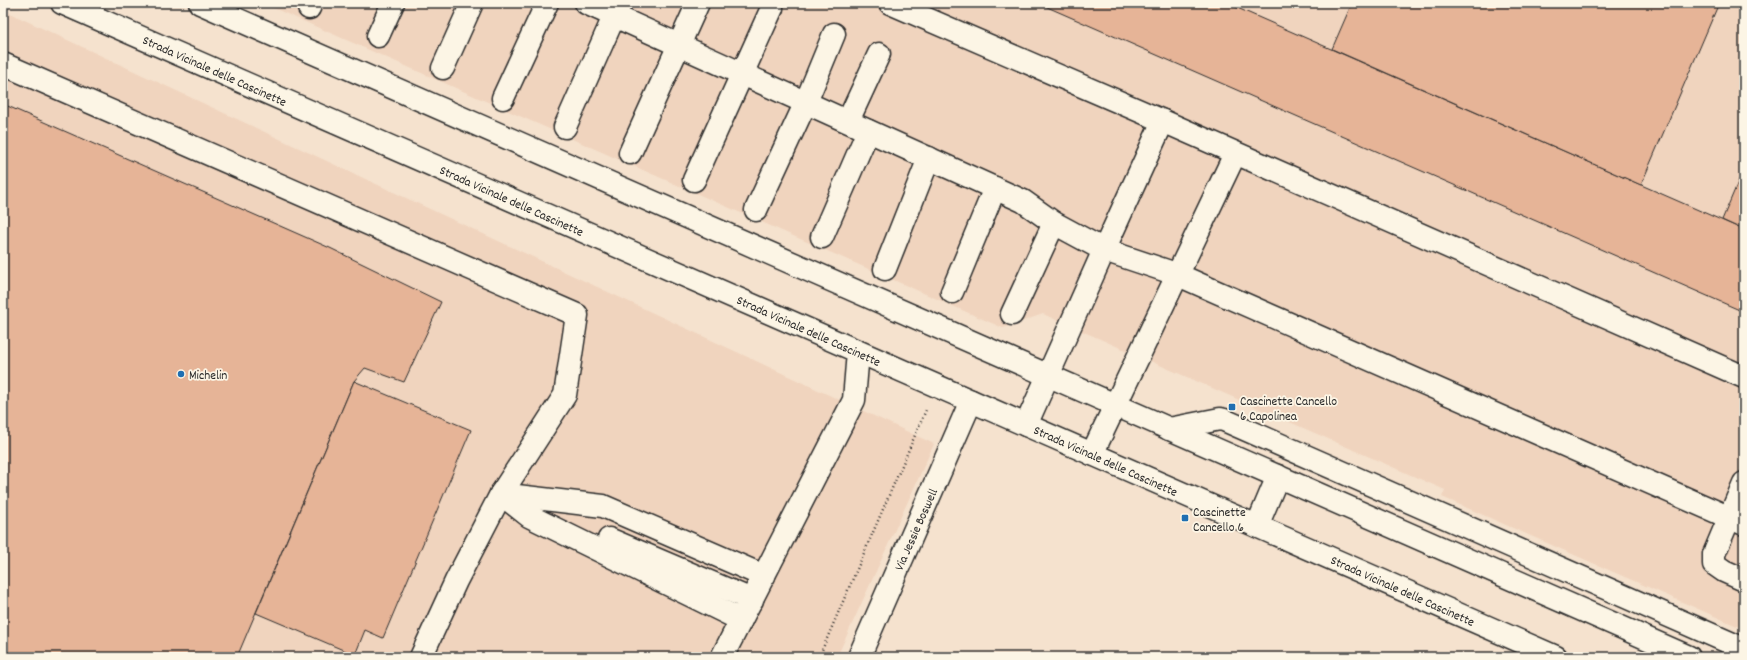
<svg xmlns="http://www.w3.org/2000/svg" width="1747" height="660" viewBox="0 0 1747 660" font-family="Dekko,sans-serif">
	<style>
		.built { fill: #f0d4be }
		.building { fill: #e6b497; stroke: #2b2b2b }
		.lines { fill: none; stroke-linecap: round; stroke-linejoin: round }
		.minor-casing { stroke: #2b2b2b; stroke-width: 25 }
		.path { stroke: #2b2b2b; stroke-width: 2.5; stroke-dasharray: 1 3; stroke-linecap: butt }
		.minor { stroke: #fcf5e5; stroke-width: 22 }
		.poi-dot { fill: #1f6fb2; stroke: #fcf5e5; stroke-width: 1.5 }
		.labels { text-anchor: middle; stroke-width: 3.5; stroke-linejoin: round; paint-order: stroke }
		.street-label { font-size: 13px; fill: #2b2b2b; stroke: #fcf5e5 }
		.poi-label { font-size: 13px; fill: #2b2b2b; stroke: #fcf5e5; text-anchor: start }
	</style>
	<rect width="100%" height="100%" fill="#f5e2ce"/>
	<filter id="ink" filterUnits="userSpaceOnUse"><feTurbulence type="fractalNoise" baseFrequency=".025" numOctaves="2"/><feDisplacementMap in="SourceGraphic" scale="8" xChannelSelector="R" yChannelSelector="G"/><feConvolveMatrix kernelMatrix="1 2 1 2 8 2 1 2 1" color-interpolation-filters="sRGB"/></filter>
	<g filter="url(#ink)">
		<g class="built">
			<path d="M262 3H1744V629L1442 497 1445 490 1043 314 1003 328Z"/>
			<path d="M3 10 934 444 837 657H3Z"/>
		</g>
		<g class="building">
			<path d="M1038 3H1226L1744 230V312Z"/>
			<path d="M1352 3H1719L1641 185 1332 49Z"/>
			<path d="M3 104 330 248 441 302 404 382 365 368 354 381 237 657H3Z"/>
			<path d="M1744 168V230L1722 220Z"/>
			<path d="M354 381 471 430 383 638 365 630 355 655 256 613Z"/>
		</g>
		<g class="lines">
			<g class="minor-casing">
				<g id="minor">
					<path d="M62 3 1556 657"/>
					<path d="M200 3 1689 657"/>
					<path d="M586 3 1023 201 1054 223 1104 250 1026 425"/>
					<path d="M890 3 1163 121"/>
					<path d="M309 8 311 3"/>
					<path d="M378 36 393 3"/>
					<path d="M3 64 577 315 565 395 501 494 456 581 421 657"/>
					<path d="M443 68 472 3"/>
					<path d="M503 98 547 3"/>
					<path d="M848 121 879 54"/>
					<path d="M565 127 620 3"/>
					<path d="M630 153 698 3"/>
					<path d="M694 180 772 8"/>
					<path d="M756 210 806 102 834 34"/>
					<path d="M822 237 868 131"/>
					<path d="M885 269 929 158"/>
					<path d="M952 292 995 188"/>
					<path d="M1012 314 1054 223"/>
					<path d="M1744 377 1163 121 1104 250 1176 274 1744 524"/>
					<path d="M1169 429 1220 419 1224 420 1744 649"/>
					<path d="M1092 454 1235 154"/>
					<path d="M1744 483 1714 554V564L1724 571 1744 580"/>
					<path d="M501 494 603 506 764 576"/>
					<path d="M501 494 529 516 741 620"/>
					<path d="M1257 526 1278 476"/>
					<path d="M609 539 752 600"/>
					<path d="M722 657 854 400 858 352"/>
					<path d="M859 657 971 401"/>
				</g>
			</g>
			<path class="path" d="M819 657 926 410"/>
			<use href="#minor" class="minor"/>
		</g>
	</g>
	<g class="poi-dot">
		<circle cx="181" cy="374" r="4"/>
		<rect x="1228" y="403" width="8" height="8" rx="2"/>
		<rect x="1181" y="514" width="8" height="8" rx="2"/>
	</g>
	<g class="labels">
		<g class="street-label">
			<text transform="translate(215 70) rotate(24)" y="5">Strada Vicinale delle Cascinette</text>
			<text transform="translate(512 200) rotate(24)" y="5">Strada Vicinale delle Cascinette</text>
			<text transform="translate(809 330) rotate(24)" y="5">Strada Vicinale delle Cascinette</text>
			<text transform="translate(1106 460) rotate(24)" y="5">Strada Vicinale delle Cascinette</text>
			<text transform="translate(915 529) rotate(-66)" y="5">Via Jessie Boswell</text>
			<text transform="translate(1403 590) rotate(24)" y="5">Strada Vicinale delle Cascinette</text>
		</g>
		<g class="poi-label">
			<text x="189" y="379">Michelin</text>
			<text x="1240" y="405">Cascinette Cancello<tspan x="1240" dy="15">6 Capolinea</tspan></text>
			<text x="1193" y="516">Cascinette<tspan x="1193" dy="15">Cancello 6</tspan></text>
		</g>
	</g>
	<rect width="1747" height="660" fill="none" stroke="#fcf5e5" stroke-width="16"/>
	<rect x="8" y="8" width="1731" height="644" fill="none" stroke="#2b2b2b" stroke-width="1.5" filter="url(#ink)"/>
</svg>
